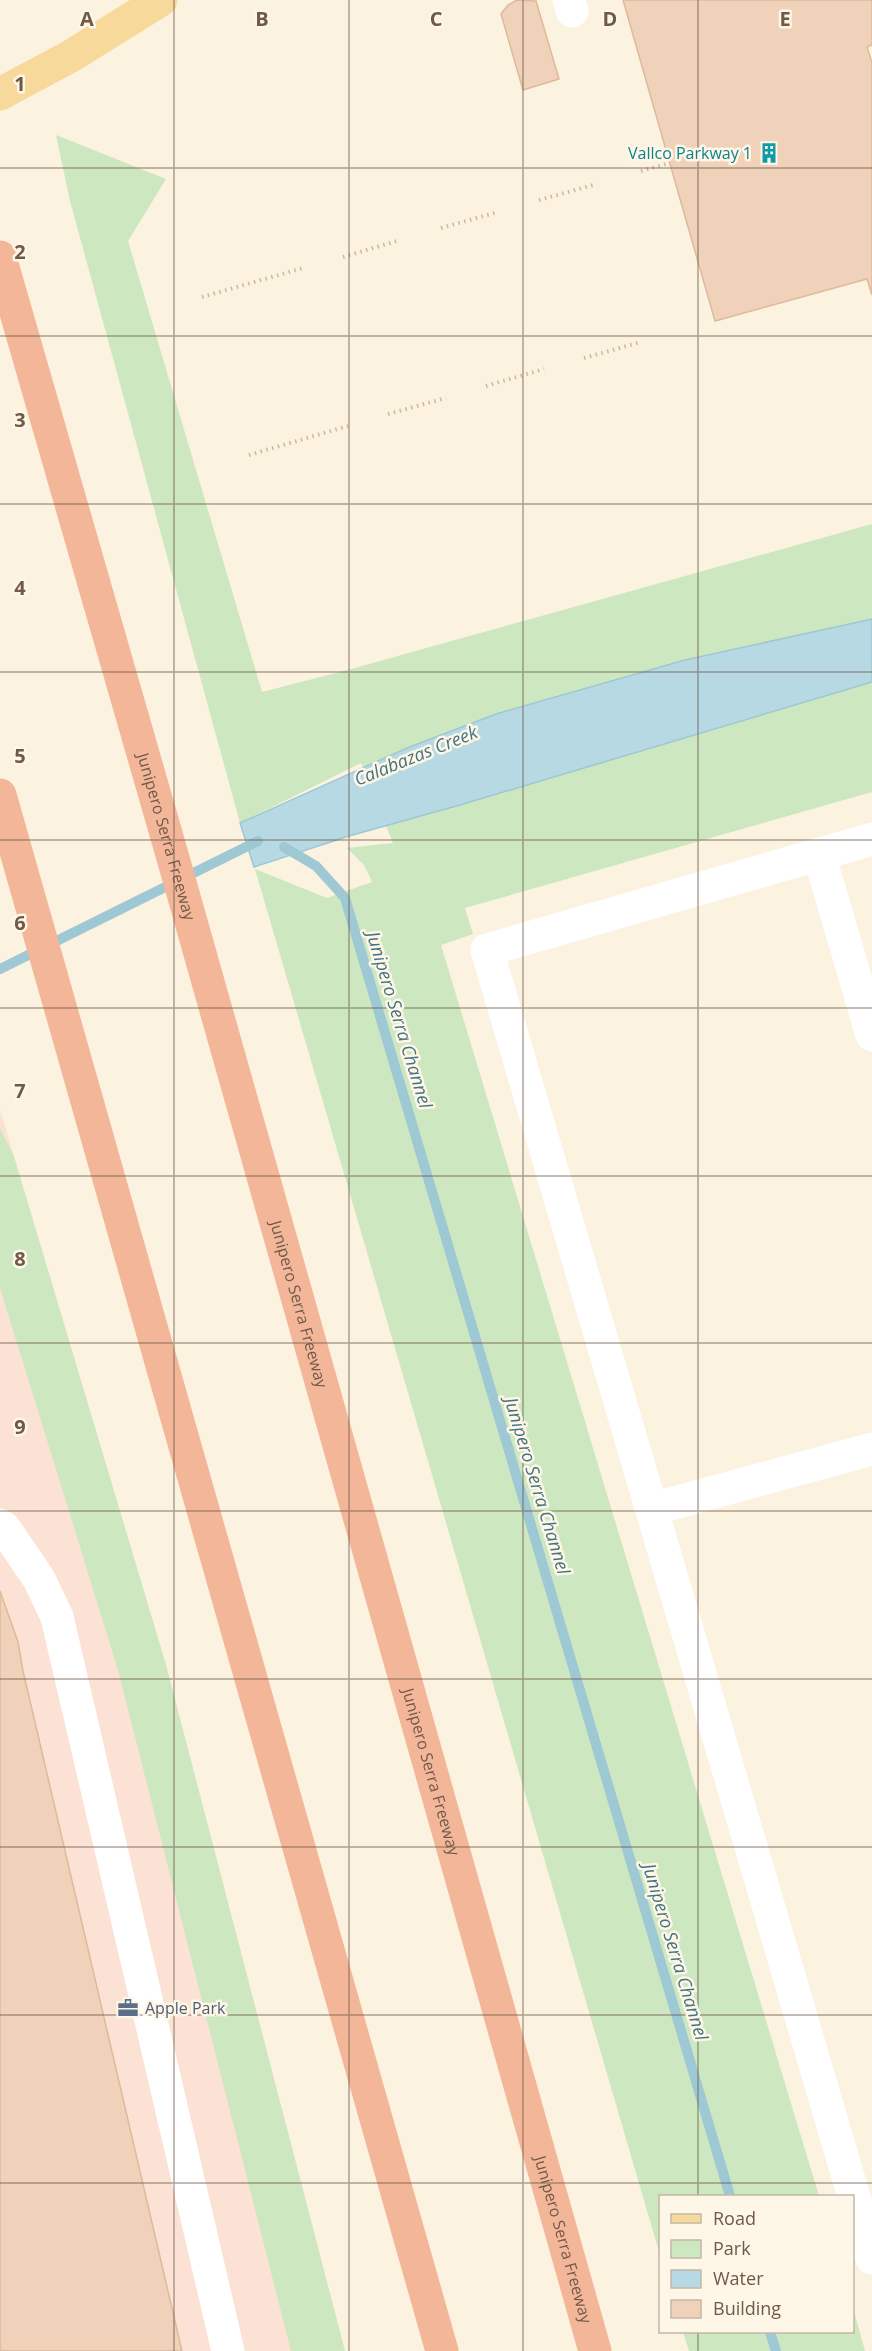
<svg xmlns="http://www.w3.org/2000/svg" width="872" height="2351" viewBox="0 0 872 2351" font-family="'Open Sans',sans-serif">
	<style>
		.commercial { fill: #fbe2d4 }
		.green { fill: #cde7c0 }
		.water { fill: #b6d9e3; stroke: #9dc8d4; stroke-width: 1.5 }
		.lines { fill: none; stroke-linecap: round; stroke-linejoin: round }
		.stream { stroke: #9dc8d4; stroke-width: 10 }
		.building { fill: #efd2b9; stroke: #e0b99a; stroke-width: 1.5 }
		.path { stroke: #d3b59d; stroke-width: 4; stroke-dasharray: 1.5 4.5; stroke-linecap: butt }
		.minor { stroke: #fff; stroke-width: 33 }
		.major { stroke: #f7da9b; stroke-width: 33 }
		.highway { stroke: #f3b699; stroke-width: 33 }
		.grid { fill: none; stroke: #705949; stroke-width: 1.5; stroke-opacity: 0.55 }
		.labels { text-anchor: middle; stroke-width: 5; stroke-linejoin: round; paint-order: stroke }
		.culture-label { font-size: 16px; fill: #0d838f; stroke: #fef6e6; text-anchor: end }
		.street-label { font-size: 16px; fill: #705949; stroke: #fef6e6 }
		.service-label { font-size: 16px; fill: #4e5e75; stroke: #fef6e6; text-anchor: start }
		.water-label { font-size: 18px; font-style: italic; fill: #447483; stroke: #fef6e6 }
		.grid-label { font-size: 20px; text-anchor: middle; font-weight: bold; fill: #705949; stroke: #fef6e6; stroke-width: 5; stroke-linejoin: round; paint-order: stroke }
	</style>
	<rect width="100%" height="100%" fill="#fbf2e0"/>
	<path class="commercial" d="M0 1109 166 1665 345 2351H0Z"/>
	<g class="green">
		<path d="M56 135 166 179 128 241 262 692 344 671 872 524V792L465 908 473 934 441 945 819 2196H660V2255L255 869 327 898 372 882 364 865 347 848 393 843 361 763 240 823 70 201Z"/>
		<path d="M0 1128 14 1157 166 1665 345 2351H291L118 1670 0 1288Z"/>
		<path d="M853 2308 865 2351H689L683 2332H852Z"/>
	</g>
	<path class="water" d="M872 619V682L460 805 349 836 254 867 240 823 407 748 496 714 685 660Z"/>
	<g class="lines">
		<g class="stream">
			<path d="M284 847 316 866 345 898 730 2196"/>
			<path d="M0 969 258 841"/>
			<path d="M770 2332 776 2351"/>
		</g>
	</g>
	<g class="building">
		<path d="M517 0 536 1 559 79 523 90 501 14 508 5Z"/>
		<path d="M623 0H872V45L867 47 872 63V295L867 279 715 321Z"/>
		<path d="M0 1591 18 1642 23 1671 182 2351H0Z"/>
	</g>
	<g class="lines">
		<g class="path">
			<path d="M641 171 670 163"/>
			<path d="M539 200 597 184"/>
			<path d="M441 228 498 212"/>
			<path d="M343 257 400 240"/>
			<path d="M202 297 303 268"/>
			<path d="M584 358 641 342"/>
			<path d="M486 386 544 369"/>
			<path d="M388 414 446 398"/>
			<path d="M249 455 348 426"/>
		</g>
		<g class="minor">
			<path d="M569 0 572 11"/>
			<path d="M872 839 487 950 872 2258"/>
			<path d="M819 854 872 1035"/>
			<path d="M652 1509 872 1449"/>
			<path d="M0 1525 5 1529 39 1579 57 1617 228 2351"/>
		</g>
		<path class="major" d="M0 94 71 56 161 0"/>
		<g class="highway">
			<path id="s1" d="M0 257 173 858 595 2351"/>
			<path d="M0 795 442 2351"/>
		</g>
	</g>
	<path class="grid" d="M174 0V2351M349 0V2351M523 0V2351M698 0V2196M0 168H872M0 336H872M0 504H872M0 672H872M0 840H872M0 1008H872M0 1176H872M0 1343H872M0 1511H872M0 1679H872M0 1847H872M0 2015H872M0 2183H872M698 2332V2351"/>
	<defs>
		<g id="building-bare" transform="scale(1.62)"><path d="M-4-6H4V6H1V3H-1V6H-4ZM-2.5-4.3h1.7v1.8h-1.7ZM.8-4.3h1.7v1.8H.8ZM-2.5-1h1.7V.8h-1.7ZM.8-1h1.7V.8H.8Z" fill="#0f9aa8" stroke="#fef6e6" stroke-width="2.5" paint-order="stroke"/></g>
		<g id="office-bare" transform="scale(1.62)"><path d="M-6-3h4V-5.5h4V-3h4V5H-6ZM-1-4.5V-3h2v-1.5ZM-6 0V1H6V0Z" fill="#5c6f8a" stroke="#fef6e6" stroke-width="2.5" paint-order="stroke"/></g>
	</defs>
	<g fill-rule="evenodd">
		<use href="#building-bare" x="769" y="153"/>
		<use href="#office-bare" x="128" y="2008"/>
	</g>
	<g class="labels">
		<g class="culture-label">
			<text x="752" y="159">Vallco Parkway 1</text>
		</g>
		<g class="street-label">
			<text dy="6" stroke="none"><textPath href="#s1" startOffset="603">Junipero Serra Freeway</textPath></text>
			<text dy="6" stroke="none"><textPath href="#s1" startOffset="1089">Junipero Serra Freeway</textPath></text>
			<text dy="6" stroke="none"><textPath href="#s1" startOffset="1575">Junipero Serra Freeway</textPath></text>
			<text dy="6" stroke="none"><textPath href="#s1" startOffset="2061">Junipero Serra Freeway</textPath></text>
		</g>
		<g class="service-label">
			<text x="145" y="2014">Apple Park</text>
		</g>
		<g class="water-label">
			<text transform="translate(416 756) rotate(-22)" y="6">Calabazas Creek</text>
			<text transform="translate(399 1020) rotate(73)" y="6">Junipero Serra Channel</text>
			<text transform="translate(537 1486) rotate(73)" y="6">Junipero Serra Channel</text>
			<text transform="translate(675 1952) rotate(73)" y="6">Junipero Serra Channel</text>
		</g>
	</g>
	<g class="grid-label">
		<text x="87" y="26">A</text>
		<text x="262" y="26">B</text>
		<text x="436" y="26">C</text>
		<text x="610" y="26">D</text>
		<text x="785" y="26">E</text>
		<text x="20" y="91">1</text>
		<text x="20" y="259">2</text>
		<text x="20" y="427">3</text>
		<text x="20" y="595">4</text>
		<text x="20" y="763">5</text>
		<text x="20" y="930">6</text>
		<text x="20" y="1098">7</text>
		<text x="20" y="1266">8</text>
		<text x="20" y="1434">9</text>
	</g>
	<rect x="659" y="2195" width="195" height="138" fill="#fef6e6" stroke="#c5b7a7" stroke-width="1.5"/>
	<rect x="671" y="2214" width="30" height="9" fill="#f7da9b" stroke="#c5b7a7" stroke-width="1.5"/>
	<text x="713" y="2225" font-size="18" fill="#705949">Road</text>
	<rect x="671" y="2240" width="30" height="18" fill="#cde7c0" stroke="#c5b7a7" stroke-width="1.5"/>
	<text x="713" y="2255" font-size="18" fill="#705949">Park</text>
	<rect x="671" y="2270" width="30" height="18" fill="#b6d9e3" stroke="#c5b7a7" stroke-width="1.5"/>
	<text x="713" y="2285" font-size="18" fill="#705949">Water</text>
	<rect x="671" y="2300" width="30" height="18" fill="#efd2b9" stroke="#c5b7a7" stroke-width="1.5"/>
	<text x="713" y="2315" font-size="18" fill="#705949">Building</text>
</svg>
